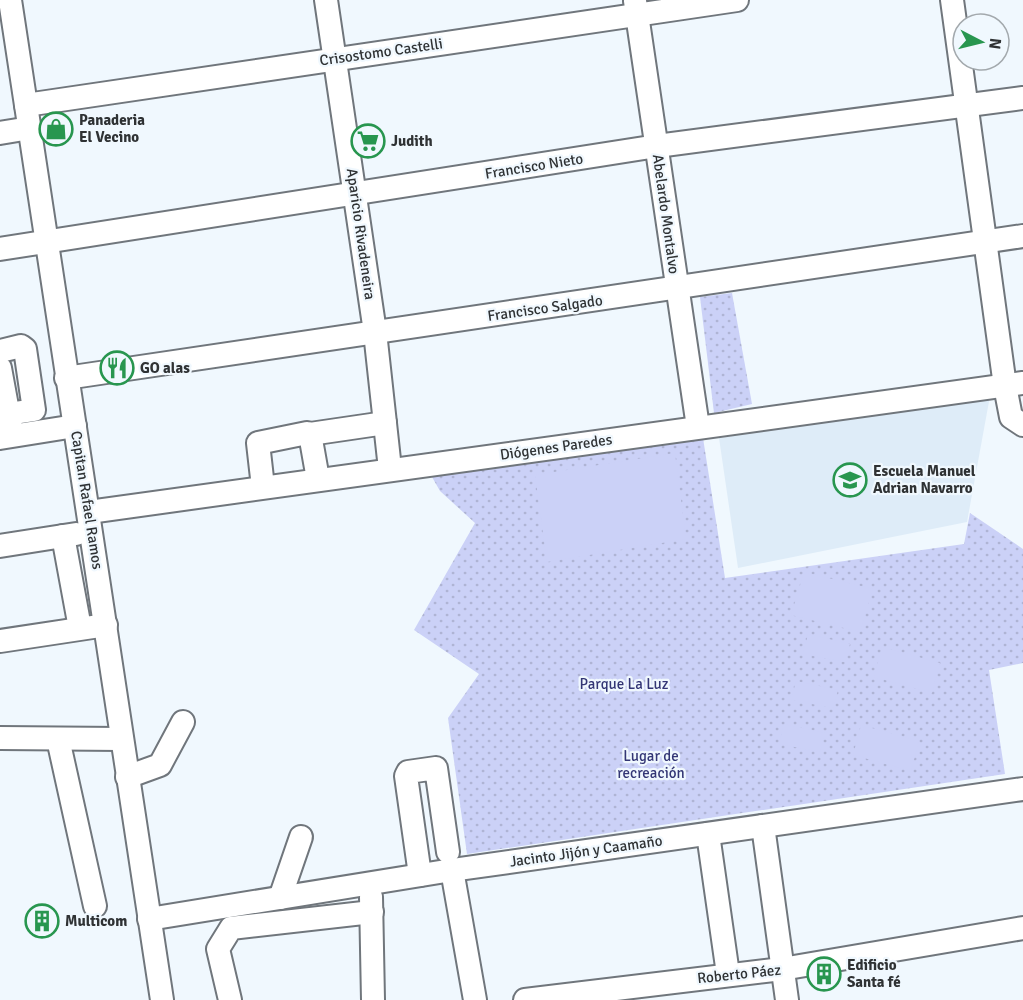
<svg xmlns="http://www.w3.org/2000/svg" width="1023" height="1000" viewBox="0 0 1023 1000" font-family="Signika,sans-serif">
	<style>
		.built { fill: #deecf8 }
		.green { fill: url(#green-dots) }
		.pitch { fill: #cbd1f7 }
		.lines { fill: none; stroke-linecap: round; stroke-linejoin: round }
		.minor-casing { stroke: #70767c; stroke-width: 26 }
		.minor { stroke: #fff; stroke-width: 22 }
		.labels { text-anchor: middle; stroke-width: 4.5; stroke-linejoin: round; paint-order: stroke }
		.street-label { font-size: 15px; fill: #2f3234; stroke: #f0f8fe }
		.poi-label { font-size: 15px; font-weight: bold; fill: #2f3234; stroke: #f0f8fe; text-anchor: start }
		.park-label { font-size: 15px; fill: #333675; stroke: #f0f8fe }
	</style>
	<defs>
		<pattern id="green-dots" width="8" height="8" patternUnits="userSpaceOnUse" patternTransform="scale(1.5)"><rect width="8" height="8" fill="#cbd1f7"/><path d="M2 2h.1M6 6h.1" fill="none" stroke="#afb4d4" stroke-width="1.8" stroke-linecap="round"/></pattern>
	</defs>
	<rect width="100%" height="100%" fill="#f0f8fe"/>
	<path class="built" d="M990 396 967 522 738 568 719 438Z"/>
	<g class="green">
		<path d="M732 293 752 404 714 413 700 297Z"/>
		<path d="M703 438 725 578 964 544 970 513 1023 549V663L989 670 1005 774 467 854 448 718 479 674 414 630 475 523 440 491 428 470Z"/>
	</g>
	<g class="pitch">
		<path d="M675 453 686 539 547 562 535 475Z"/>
		<path d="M804 572 873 589 860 632 791 615Z"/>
		<path d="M808 634 850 644 844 662 803 654Z"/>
		<path d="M882 647 940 663 932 693 874 677Z"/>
		<path d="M796 681 838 690 833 708 791 700Z"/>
		<path d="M784 724 825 733 820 752 779 744Z"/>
		<path d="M861 725 919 741 911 771 853 755Z"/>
	</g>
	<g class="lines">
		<g class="minor-casing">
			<g id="minor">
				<path d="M10 0 162 1000"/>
				<path d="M326 0 375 332 390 469"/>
				<path d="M952 0 1005 386 1011 417 1023 425"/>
				<path d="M635 1 698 427"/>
				<path d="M26 105 737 0"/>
				<path d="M0 133 30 128"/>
				<path d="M0 249 657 146 1023 98"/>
				<path d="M0 351 21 346 25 349 34 410 8 414"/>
				<path d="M0 368 11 428"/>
				<path d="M66 378 1023 236"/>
				<path d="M310 434 385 423"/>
				<path d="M0 438 75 426"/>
				<path d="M263 487 258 443 307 433 310 434 318 479"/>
				<path d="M89 512 1023 383"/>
				<path d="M63 536 80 628"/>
				<path d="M0 546 76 534"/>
				<path d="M0 641 106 625"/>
				<path d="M0 738 121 739"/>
				<path d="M58 739 95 906"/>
				<path d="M127 777 160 765 183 722"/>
				<path d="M763 826 787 1000"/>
				<path d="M708 834 728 974"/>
				<path d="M452 870 475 1000"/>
				<path d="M420 875 406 776 408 772 436 768 448 852"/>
				<path d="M371 897 373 1000"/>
				<path d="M280 898 301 837"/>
				<path d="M149 919 452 870 1023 789"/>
				<path d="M230 1000 218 949 231 928 372 912"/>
				<path d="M525 1000 782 969 1023 928"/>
			</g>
		</g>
		<use href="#minor" class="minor"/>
	</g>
	<defs>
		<g id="shop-ring" transform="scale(1.725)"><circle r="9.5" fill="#f0f8fe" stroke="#28964f" stroke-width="1.5"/><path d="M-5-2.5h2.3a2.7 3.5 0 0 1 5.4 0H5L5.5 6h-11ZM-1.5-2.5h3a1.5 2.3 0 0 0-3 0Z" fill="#28964f"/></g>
		<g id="supermarket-ring" transform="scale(1.725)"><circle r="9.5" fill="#f0f8fe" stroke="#28964f" stroke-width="1.5"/><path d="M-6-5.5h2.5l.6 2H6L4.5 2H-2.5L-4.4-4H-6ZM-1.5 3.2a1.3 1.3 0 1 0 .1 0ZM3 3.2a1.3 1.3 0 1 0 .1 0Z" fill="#28964f"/></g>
		<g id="restaurant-ring" transform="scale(1.725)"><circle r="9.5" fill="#f0f8fe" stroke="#28964f" stroke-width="1.5"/><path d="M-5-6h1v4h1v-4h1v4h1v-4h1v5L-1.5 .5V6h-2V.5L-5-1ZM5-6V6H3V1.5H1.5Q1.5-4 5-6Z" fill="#28964f"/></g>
		<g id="school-ring" transform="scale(1.725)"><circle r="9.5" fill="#f0f8fe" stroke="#28964f" stroke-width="1.5"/><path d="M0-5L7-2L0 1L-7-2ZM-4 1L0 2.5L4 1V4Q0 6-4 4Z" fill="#28964f"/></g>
		<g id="building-ring" transform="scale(1.725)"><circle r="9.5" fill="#f0f8fe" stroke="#28964f" stroke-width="1.5"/><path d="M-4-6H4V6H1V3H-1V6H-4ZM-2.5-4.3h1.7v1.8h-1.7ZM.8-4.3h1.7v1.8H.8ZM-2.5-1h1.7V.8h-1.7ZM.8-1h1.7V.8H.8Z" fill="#28964f"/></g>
	</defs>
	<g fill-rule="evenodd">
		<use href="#shop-ring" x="56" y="129"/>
		<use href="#supermarket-ring" x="368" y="141"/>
		<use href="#restaurant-ring" x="117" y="368"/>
		<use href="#school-ring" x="850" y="480"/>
		<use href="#building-ring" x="42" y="921"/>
		<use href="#building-ring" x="824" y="974"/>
	</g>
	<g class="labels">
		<g class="street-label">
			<text transform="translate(381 52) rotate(-8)" y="5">Crisostomo Castelli</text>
			<text transform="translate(534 166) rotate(-9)" y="5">Francisco Nieto</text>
			<text transform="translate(666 214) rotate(82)" y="5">Abelardo Montalvo</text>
			<text transform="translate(361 234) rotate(82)" y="5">Aparicio Rivadeneira</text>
			<text transform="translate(545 308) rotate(-8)" y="5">Francisco Salgado</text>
			<text transform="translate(556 447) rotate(-8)" y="5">Diógenes Paredes</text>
			<text transform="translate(87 500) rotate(81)" y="5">Capitan Rafael Ramos</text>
			<text transform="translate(586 851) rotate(-8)" y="5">Jacinto Jijón y Caamaño</text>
			<text transform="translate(739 974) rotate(-6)" y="5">Roberto Páez</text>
		</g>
		<g class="poi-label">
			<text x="79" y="125">Panaderia<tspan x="79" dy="17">El Vecino</tspan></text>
			<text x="391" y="146">Judith</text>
			<text x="140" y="373">GO alas</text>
			<text x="873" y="476">Escuela Manuel<tspan x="873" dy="17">Adrian Navarro</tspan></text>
			<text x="65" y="926">Multicom</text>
			<text x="847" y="970">Edificio<tspan x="847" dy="17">Santa fé</tspan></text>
		</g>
		<g class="park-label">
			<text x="624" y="689">Parque La Luz</text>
			<text x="651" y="761">Lugar de<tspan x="651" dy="17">recreación</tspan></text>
		</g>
	</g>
	<g transform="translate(981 42) rotate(97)"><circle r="28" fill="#f0f8fe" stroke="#a3a9ad" stroke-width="1.5"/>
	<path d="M0-4.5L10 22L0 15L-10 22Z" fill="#28964f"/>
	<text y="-9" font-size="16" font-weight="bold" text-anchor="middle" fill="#2f3234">N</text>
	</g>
</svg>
